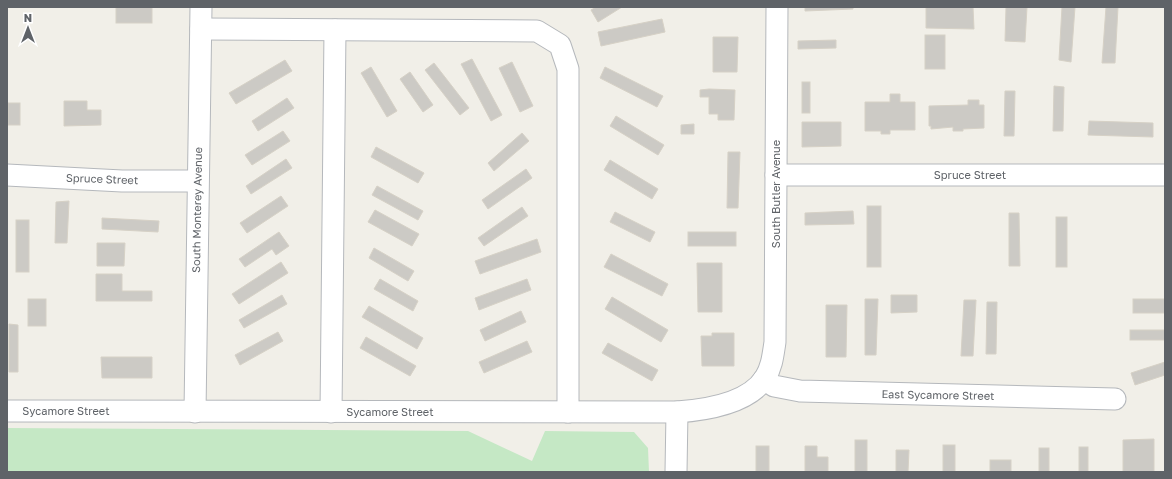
<svg xmlns="http://www.w3.org/2000/svg" width="1172" height="479" viewBox="0 0 1172 479" font-family="'Golos Text',sans-serif">
	<style>
		.green { fill: #c5e8c5 }
		.building { fill: #cccac5; stroke: #d6d1c6 }
		.lines { fill: none; stroke-linecap: round; stroke-linejoin: round }
		.minor-casing { stroke: #b5b8bc; stroke-width: 23 }
		.minor { stroke: #fff; stroke-width: 21 }
		.labels { text-anchor: middle; stroke-width: 4; stroke-linejoin: round; paint-order: stroke }
		.street-label { font-size: 11px; fill: #5f6368; stroke: #fff }
	</style>
	<rect width="100%" height="100%" fill="#f1efe8"/>
	<path class="green" d="M7 428 468 431 532 461 545 431 634 432 648 448 649 472H7Z"/>
	<g class="building">
		<rect x="116" y="7" width="36" height="16"/>
		<path d="M596 7H622L598 22 591 10Z"/>
		<path d="M805 7H853V9L805 11Z"/>
		<path d="M926 7H973L974 29 926 28Z"/>
		<path d="M1006 7H1027L1025 42 1005 41Z"/>
		<path d="M1062 7H1075L1071 62 1059 60Z"/>
		<path d="M1106 7H1118L1115 63H1102Z"/>
		<path d="M662 19 665 32 601 46 598 32Z"/>
		<rect x="925" y="35" width="20" height="34"/>
		<path d="M713 37H738L737 72H713Z"/>
		<path d="M836 40V48L798 49V41Z"/>
		<path d="M472 59 502 115 491 121 461 64Z"/>
		<path d="M285 60 292 71 236 104 229 93Z"/>
		<path d="M512 62 533 106 520 112 499 68Z"/>
		<path d="M434 63 469 108 460 115 425 70Z"/>
		<path d="M371 67 397 111 387 117 361 73Z"/>
		<path d="M605 67 663 96 657 107 600 78Z"/>
		<path d="M410 72 433 105 423 112 400 79Z"/>
		<rect x="802" y="82" width="8" height="31"/>
		<path d="M1054 86 1064 87 1063 131H1053Z"/>
		<path d="M709 89 735 90 734 120H718V114H709V97H700V90Z"/>
		<path d="M1005 91H1015L1014 136H1004Z"/>
		<path d="M890 94H900V102H915V130H890V134H881V131H865V102H890Z"/>
		<path d="M287 98 294 108 258 131 252 121Z"/>
		<path d="M968 100H979V105H984V128L963 129V131H953V127L931 129V126H929V106L968 105Z"/>
		<path d="M64 101H87V110H101V125L64 126Z"/>
		<rect x="8" y="103" width="12" height="22"/>
		<path d="M616 116 664 145 658 155 610 126Z"/>
		<path d="M1089 121 1153 123V137L1088 135Z"/>
		<path d="M802 122H841V146L802 147Z"/>
		<path d="M694 124V134H681V125Z"/>
		<path d="M283 131 290 141 252 165 245 155Z"/>
		<path d="M522 133 529 141 494 171 488 163Z"/>
		<path d="M376 147 424 173 418 183 371 157Z"/>
		<path d="M728 152H740L738 208H727Z"/>
		<path d="M286 159 292 168 251 194 246 186Z"/>
		<path d="M610 160 658 189 652 199 604 170Z"/>
		<path d="M526 169 532 178 488 209 482 200Z"/>
		<path d="M377 186 423 211 418 220 372 195Z"/>
		<path d="M281 196 288 206 247 233 240 223Z"/>
		<path d="M69 201 67 243H55L56 202Z"/>
		<rect x="867" y="206" width="14" height="61"/>
		<path d="M522 207 528 216 484 246 478 238Z"/>
		<path d="M375 210 419 234 412 246 368 222Z"/>
		<path d="M853 211 854 224 805 225V213Z"/>
		<path d="M615 212 655 232 650 242 610 222Z"/>
		<path d="M1009 213H1019L1020 266H1009Z"/>
		<rect x="1056" y="217" width="11" height="50"/>
		<path d="M102 218 159 221 158 232 102 229Z"/>
		<rect x="16" y="220" width="13" height="52"/>
		<path d="M279 232 289 246 276 255 272 249 245 267 239 259Z"/>
		<rect x="688" y="232" width="48" height="14"/>
		<path d="M537 239 541 252 480 274 475 261Z"/>
		<path d="M97 243H125L124 266H97Z"/>
		<path d="M374 248 414 271 408 281 369 258Z"/>
		<path d="M611 254 668 284 662 296 604 267Z"/>
		<path d="M281 262 288 273 239 304 232 294Z"/>
		<path d="M697 263H722V312H698Z"/>
		<path d="M96 274H122V291H152V301H96Z"/>
		<path d="M380 279 418 301 413 311 374 289Z"/>
		<path d="M527 279 531 290 479 310 475 298Z"/>
		<path d="M282 295 287 304 244 328 239 320Z"/>
		<path d="M891 295H917V312L891 313Z"/>
		<path d="M612 297 668 330 661 342 605 309Z"/>
		<rect x="28" y="299" width="18" height="27"/>
		<path d="M865 299H878L876 355H865Z"/>
		<rect x="1133" y="299" width="32" height="14"/>
		<path d="M964 300H976L973 356H961Z"/>
		<path d="M987 302H997L996 354H986Z"/>
		<path d="M826 305H847L846 357H826Z"/>
		<path d="M369 306 423 338 417 349 362 317Z"/>
		<path d="M521 311 526 322 485 341 480 330Z"/>
		<path d="M9 324 18 325V372H9Z"/>
		<rect x="1130" y="330" width="35" height="10"/>
		<path d="M278 332 283 341 240 365 235 355Z"/>
		<path d="M712 333H734V366H702L701 336H712Z"/>
		<path d="M366 337 416 366 410 376 360 348Z"/>
		<path d="M527 341 532 352 484 373 479 362Z"/>
		<path d="M608 343 658 370 652 381 602 353Z"/>
		<path d="M101 357H152V378H102Z"/>
		<path d="M1165 362V375L1135 385 1131 373Z"/>
		<path d="M1154 439V472H1123V440Z"/>
		<rect x="855" y="440" width="12" height="32"/>
		<rect x="943" y="445" width="12" height="27"/>
		<rect x="756" y="446" width="13" height="26"/>
		<path d="M805 446H817V457H828V472H805Z"/>
		<rect x="1079" y="447" width="9" height="25"/>
		<rect x="1039" y="448" width="10" height="24"/>
		<path d="M896 450H909L908 472H896Z"/>
		<rect x="990" y="460" width="21" height="12"/>
	</g>
	<g class="lines">
		<g class="minor-casing">
			<g id="minor">
				<path d="M201 29 537 31 560 45 568 69V412"/>
				<path d="M7 175 122 181H197"/>
				<path d="M776 175H1165"/>
				<path d="M764 379 774 386 800 391 1115 399"/>
				<path d="M7 411 677 412C705 410 748 404 765 378 772 367 773 355 775 342L777 7"/>
				<path d="M195 412 201 7"/>
				<path d="M331 412 335 30"/>
				<path d="M676 472 677 412"/>
			</g>
		</g>
		<use href="#minor" class="minor"/>
	</g>
	<g class="labels">
		<g class="street-label">
			<text x="970" y="179">Spruce Street</text>
			<text transform="translate(102 179) rotate(2)" y="4">Spruce Street</text>
			<text transform="translate(776 194) rotate(-90)" y="4">South Butler Avenue</text>
			<text transform="translate(197 210) rotate(-89)" y="4">South Monterey Avenue</text>
			<text transform="translate(938 395) rotate(1)" y="4">East Sycamore Street</text>
			<text x="66" y="415">Sycamore Street</text>
			<text x="390" y="416">Sycamore Street</text>
		</g>
	</g>
	<rect width="1172" height="479" fill="none" stroke="#5f6368" stroke-width="16"/>
	<g transform="translate(28 28)" stroke="#ffffff" stroke-width="3" paint-order="stroke">
	<path d="M0-3L7 15L0 10L-7 15Z" fill="#5f6368"/>
	<text y="-6" font-size="11" font-weight="bold" text-anchor="middle" fill="#5f6368">N</text>
	</g>
</svg>
